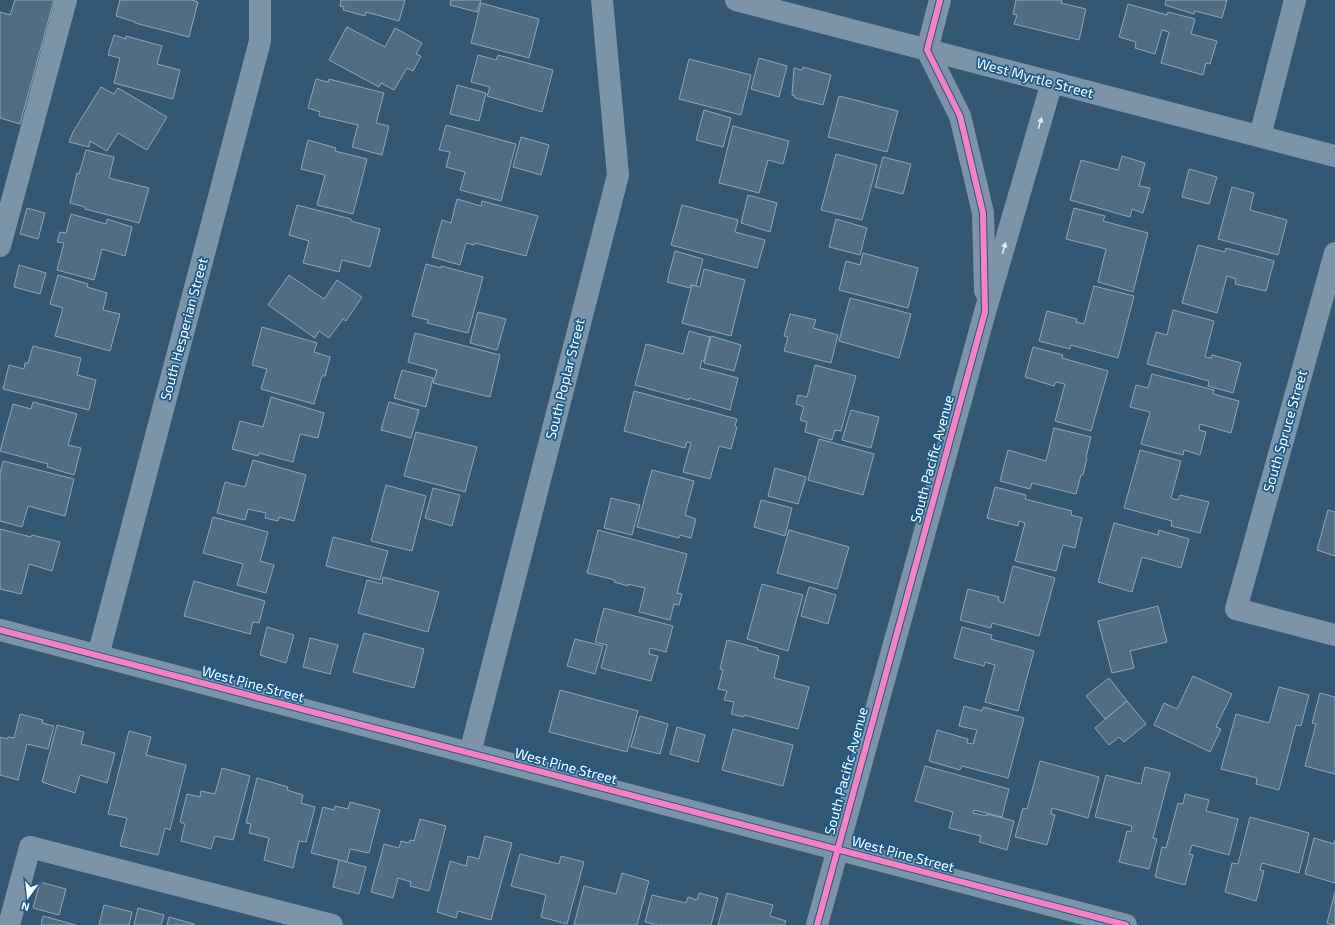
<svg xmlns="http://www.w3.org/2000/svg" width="1335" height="925" viewBox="0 0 1335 925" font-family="'Exo 2',sans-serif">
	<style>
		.building { fill: #516d83; stroke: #90a5b5 }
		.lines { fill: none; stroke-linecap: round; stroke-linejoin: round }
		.minor { stroke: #7b94a7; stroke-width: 22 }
		.cycleway-casing { stroke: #1a5b8d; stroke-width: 8 }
		.cycleway { stroke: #ff80c0; stroke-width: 6 }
		.oneway { fill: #e5eaed }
		.labels { text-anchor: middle; stroke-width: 3.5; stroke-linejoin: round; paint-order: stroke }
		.street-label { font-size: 14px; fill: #fff; stroke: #1a5b8d }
	</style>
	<rect width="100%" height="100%" fill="#345873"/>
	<g class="building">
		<path d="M15 0H54L20 124 0 118V12L10 15Z"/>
		<path d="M120 0H192L198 2 189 37 135 23V22L116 16Z"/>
		<path d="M341 0H405L399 21 366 12 365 16 343 10 344 7 340 6Z"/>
		<path d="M451 0H481L477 12 450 5Z"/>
		<path d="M1016 0H1062L1061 3 1086 9 1079 40 1014 24 1017 15 1013 14Z"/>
		<path d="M1166 0H1227L1222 18 1195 11 1194 14 1165 5Z"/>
		<path d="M481 3 539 19 529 58 471 43Z"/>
		<path d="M1128 4 1167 15 1168 12 1195 19 1191 34 1217 41 1210 64 1206 63 1203 75 1161 63 1169 32 1162 30 1155 54 1135 48 1136 42 1119 37Z"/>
		<path d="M347 27 385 47 395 28 422 43 416 54 421 56 413 71 407 68 394 90 381 83 379 87 329 60Z"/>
		<path d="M114 35 126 39V36L162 46 157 64 180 70 173 99 114 83 120 58 108 55Z"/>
		<path d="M478 55 496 60 498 55 553 70 542 112 487 96 490 87 471 82Z"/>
		<path d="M759 58 787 66 779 97 751 89Z"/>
		<path d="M689 59 751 75 741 115 679 99Z"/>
		<path d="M803 67 831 75 823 105 795 98V96L792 95 794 68 802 70Z"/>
		<path d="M316 79 328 82 329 79 384 93 376 123 389 126 382 155 352 147 358 125 319 116 320 112 308 108Z"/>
		<path d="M457 85 486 93 479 121 450 114Z"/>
		<path d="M101 87 114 94 118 88 167 117 147 150 118 133 107 151 90 141 89 147 69 142 73 132Z"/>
		<path d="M839 96 898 111 887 152 828 137Z"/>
		<path d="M704 110 731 118 723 147 696 140Z"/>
		<path d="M446 125 516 144 501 201 460 190 465 172 446 167 450 152 439 150Z"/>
		<path d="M733 126 789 141 783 164 768 160 759 193 719 183Z"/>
		<path d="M521 137 549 145 541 175 513 167Z"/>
		<path d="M308 140 336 148 335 151 367 159 353 214 317 205 325 175 301 169Z"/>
		<path d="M86 150 114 157 109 178 149 188 139 223 85 209V207L70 203 77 173 79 174Z"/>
		<path d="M836 154 877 165 862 220 821 210Z"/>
		<path d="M1122 156 1145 163 1139 186 1150 188 1143 213 1132 209 1130 217 1070 200 1081 160 1118 170Z"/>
		<path d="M883 157 911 164 903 194 875 187Z"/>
		<path d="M1189 169 1217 177 1209 204 1182 197Z"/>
		<path d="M1232 187 1254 193 1250 210 1287 220 1278 255 1218 239Z"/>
		<path d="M748 195 777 203 770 232 741 223Z"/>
		<path d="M457 199 481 206 482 201 538 216 526 256 475 243 474 245 466 243 460 265 432 257 442 220 451 223Z"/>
		<path d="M297 205 351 219V221L380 229 370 267 342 260 339 272 303 263 309 241 289 235Z"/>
		<path d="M682 205 738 220 735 232 765 240 757 268 671 245Z"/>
		<path d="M27 208 45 213 38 239 20 234Z"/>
		<path d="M1074 208 1105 216 1103 221 1148 233 1133 292 1098 282 1106 249 1066 239Z"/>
		<path d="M71 214 106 224 107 219 132 227 125 256 102 249 94 280 57 270 64 243 57 242 60 232 66 233Z"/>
		<path d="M836 219 867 228 860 255 829 247Z"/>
		<path d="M1198 245 1225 252 1226 248 1274 261 1266 291 1235 284 1236 279 1227 276 1217 313 1182 303Z"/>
		<path d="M675 251 703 259 696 286 691 285 690 288 667 282Z"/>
		<path d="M863 253 918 268 908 308 839 290 846 261 860 265Z"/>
		<path d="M426 264 441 268V266L483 277 468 333 427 323 428 320 412 316Z"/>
		<path d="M19 265 46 273 40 294 14 287Z"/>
		<path d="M704 269 745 280 731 336 682 323 692 285 700 287Z"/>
		<path d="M58 275 88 284 87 287 107 293 103 310 120 314 110 351 55 336 63 308 50 304Z"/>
		<path d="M289 275 324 299 337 280 362 297 346 321 343 319 329 338 319 331 315 338 268 305Z"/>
		<path d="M1094 286 1134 296 1118 358 1071 345 1070 349 1039 341 1047 311 1077 319 1076 322 1084 324Z"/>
		<path d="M850 298 911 314 899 358 839 341Z"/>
		<path d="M1173 310 1214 321 1205 357 1211 358 1212 355 1241 363 1233 393 1208 386 1209 381 1147 364 1156 332 1167 335Z"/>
		<path d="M478 312 506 319 497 350 470 343Z"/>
		<path d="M790 314 816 320 813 328 838 335 831 363 784 351 788 337 784 336Z"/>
		<path d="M262 327 317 343 314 352 330 357 325 376H322L314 404 261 389 267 369 252 365Z"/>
		<path d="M689 331 710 337 704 361 702 360 700 368 738 378 730 410 689 398V400L635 385 646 344 683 354Z"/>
		<path d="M415 333 500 355 490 397 433 383 437 370 408 362Z"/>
		<path d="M711 336 741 345 734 371 704 363Z"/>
		<path d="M33 346 81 358 77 375 96 380 89 410 3 389 9 365 24 369 25 363H28Z"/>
		<path d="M1033 347 1063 355 1062 358 1108 371 1091 431 1055 421 1065 384 1056 382 1054 386 1025 377Z"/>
		<path d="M815 365 856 376 841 431 835 430 832 440 805 432 807 422 800 420 804 407 796 404 798 395 807 397Z"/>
		<path d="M402 370 433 378 426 407 394 398Z"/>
		<path d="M1152 374 1214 390 1213 394 1239 401 1231 433 1200 424 1199 430 1206 432 1200 455 1184 450 1183 455 1141 444 1150 412 1130 407 1136 385 1148 388Z"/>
		<path d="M634 391 737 419 735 426 737 427 731 449 719 446 710 479 683 472 691 443 687 442 685 448 624 431Z"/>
		<path d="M271 397 324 413 318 438 300 434 293 462 259 453 258 456 232 449 240 421 263 427Z"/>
		<path d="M33 402 77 414 68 445 81 448 74 475 47 467 48 464 0 451 13 404 31 409Z"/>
		<path d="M389 402 419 410 411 438 381 430Z"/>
		<path d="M851 410 879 417 871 448 842 440Z"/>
		<path d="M1054 428 1091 437 1086 457 1087 458 1083 475H1081L1076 494 1032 483 1030 489 1000 481 1008 450 1046 461Z"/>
		<path d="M416 432 477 447 465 492 404 476Z"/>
		<path d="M819 439 874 454 863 495 808 480Z"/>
		<path d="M1140 450 1181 461 1171 498 1178 500 1180 495 1209 502 1200 533 1171 526 1172 521 1124 508Z"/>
		<path d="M253 460 306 475 294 521 279 517 278 521 265 518 266 513 248 509 245 520 217 513 225 482 245 487Z"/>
		<path d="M3 461 74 479 65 516 28 506 22 527 0 521V474Z"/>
		<path d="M775 468 806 477 798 504 768 496Z"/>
		<path d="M652 470 694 481 685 515 696 519 691 538 680 535 679 538 637 527Z"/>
		<path d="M386 485 426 496 412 551 371 541Z"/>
		<path d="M995 487 1026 495 1025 499 1072 511 1071 515 1082 518 1075 548 1063 545 1056 571 1015 561 1025 523 1019 521 1018 526 987 518Z"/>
		<path d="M433 488 460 495 452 526 425 518Z"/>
		<path d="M611 498 640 505 632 535 604 528Z"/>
		<path d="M761 500 792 508 785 536 754 527Z"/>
		<path d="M1328 510 1335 512V556L1317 550Z"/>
		<path d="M213 517 268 532 260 561 274 565 266 593 237 585 243 564 203 553Z"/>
		<path d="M1114 523 1158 535 1159 530 1189 539 1181 568 1142 557 1132 592 1098 582Z"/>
		<path d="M0 529 31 537 32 535 60 542 52 571 29 564 21 594 0 589Z"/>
		<path d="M598 530 687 554 677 593 682 594 679 605 674 604 670 620 639 612 645 588 628 584V586L614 582 615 580 587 573Z"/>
		<path d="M789 530 849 547 837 589 777 573Z"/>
		<path d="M333 537 388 551 380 580 326 566Z"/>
		<path d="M1013 566 1055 578 1039 636 992 623 991 628 960 620 968 589 999 597 998 601 1004 603Z"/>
		<path d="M383 577 439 592 428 632 358 613 367 580 382 584Z"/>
		<path d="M194 581 265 601 259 623 253 622 250 634 184 616Z"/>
		<path d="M762 584 803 595 788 651 747 639Z"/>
		<path d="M809 587 836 595 828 624 801 616Z"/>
		<path d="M1158 606 1167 642 1130 651 1134 668 1112 673 1098 621Z"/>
		<path d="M604 608 673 626 666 652 650 648 649 654 658 656 651 681 601 668 607 645 595 642Z"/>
		<path d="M267 627 294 635 286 663 260 655Z"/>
		<path d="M962 627 992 635 991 639 1034 651 1018 711 985 702 995 665 985 662 984 666 954 658Z"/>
		<path d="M364 633 424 649 414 688 353 672Z"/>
		<path d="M310 638 338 645 330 674 303 667Z"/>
		<path d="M575 639 603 646 595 674 567 666Z"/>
		<path d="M727 640 758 648 757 650 779 656 774 678 809 687 798 729 744 715V717L731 714 734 702 724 700 727 691 718 689 723 670 720 669Z"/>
		<path d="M1193 676 1232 694 1216 727 1221 729 1210 752 1154 725 1164 703 1177 709Z"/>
		<path d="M1109 678 1127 701 1105 719 1086 696Z"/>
		<path d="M1279 687 1309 695 1301 726 1296 725 1279 790 1256 784 1257 778 1221 769 1236 714 1269 723Z"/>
		<path d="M560 690 638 711 627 752 549 732Z"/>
		<path d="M1320 693 1335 697V774L1305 766 1316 724 1312 723Z"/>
		<path d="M1127 701 1146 724 1124 742 1119 737 1109 745 1095 728Z"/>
		<path d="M964 706 982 711 983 707 1024 718 1008 778 962 766 960 770 929 761 937 730 968 739 967 743 973 744 977 730 959 726Z"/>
		<path d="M20 714 43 720 42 723 54 726 48 749 27 744 18 780 0 775V737L7 739 8 737 14 738Z"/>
		<path d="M640 716 668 724 660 754 631 747Z"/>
		<path d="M57 725 84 732 81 744 115 753 107 783 80 775 75 793 42 782Z"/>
		<path d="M677 727 705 735 698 762 670 754Z"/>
		<path d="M733 729 793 745 783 786 722 770Z"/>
		<path d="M129 731 151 737 146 755 186 765 170 830 165 828 158 855 120 846 127 818 108 814Z"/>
		<path d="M1040 761 1099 777 1088 818 1052 808 1051 814 1055 815 1047 845 1015 837 1023 808 1027 809Z"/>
		<path d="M925 766 1009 789 1002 817 974 810 973 813 987 816V814L1014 821 1007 850 979 842 981 836 949 828 953 812 915 801Z"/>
		<path d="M1145 767 1170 773 1153 838 1157 839 1149 869 1119 862 1127 831 1131 832 1132 826 1095 817 1106 775 1141 784Z"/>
		<path d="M222 768 250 776 233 840 215 836 211 849 181 841 185 824 180 822 187 794 200 797 201 791 215 794Z"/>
		<path d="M257 778 288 787 287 790 303 795 301 803 315 807 306 842 299 841 293 868 264 860 269 838 249 833 251 824 246 823Z"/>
		<path d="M1185 794 1209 800 1206 811 1238 819 1229 855 1192 845 1189 854 1193 855 1185 885 1155 877 1162 847 1166 848 1178 803 1183 804Z"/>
		<path d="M350 802 380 810 369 853 350 849 347 862 311 853 323 807 334 810 335 806 348 809Z"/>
		<path d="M1250 817 1309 833 1299 873 1262 863 1260 870 1264 871 1256 901 1225 892 1232 863 1238 864Z"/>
		<path d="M420 819 446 826 429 891 410 886 411 882 398 878 393 898 371 892 384 844 399 848 401 841 409 843 410 840 414 841Z"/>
		<path d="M485 836 512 843 491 920 458 911 456 918 437 912 450 861 466 866 468 856 479 859Z"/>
		<path d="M1314 838 1334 844 1335 840V883L1305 874Z"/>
		<path d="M520 854 559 864 561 856 584 862 567 924 541 917 546 895 511 886Z"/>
		<path d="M339 860 366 867 359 894 333 887Z"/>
		<path d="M622 873 649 881 637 925H574L584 886 616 894Z"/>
		<path d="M40 882 66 889 59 915 33 908Z"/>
		<path d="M1335 892V925H1334L1327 923Z"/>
		<path d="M699 893 718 898 711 925H658L645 922 652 895 686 903 688 897 697 900Z"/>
		<path d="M727 893 773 905 770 916 786 921 784 925H718Z"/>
		<path d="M104 905 132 912 129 925H99Z"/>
		<path d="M138 908 164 915 161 925H134Z"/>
		<path d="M43 916 76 925H41Z"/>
		<path d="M169 917 194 924V925H167Z"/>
	</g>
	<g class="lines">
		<g class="minor">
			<path d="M736 0 1335 156"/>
			<path d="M940 0 927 50 960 116 976 183 983 213 985 291"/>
			<path d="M1260 136 1295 0"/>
			<path d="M0 246 66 0"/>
			<path d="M1335 253 1236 609 1335 635"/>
			<path d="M0 630 1126 925"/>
			<path d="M98 656 260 41V0"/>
			<path d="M470 753 618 175 602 0"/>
			<path d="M9 925 30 847 332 925"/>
			<path d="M817 925 985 312 1052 82"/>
		</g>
		<g class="cycleway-casing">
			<g id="cycleway">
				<path d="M0 630 1126 925"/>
				<path d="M817 925 985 312 983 213 960 116 927 50 940 0"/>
			</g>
		</g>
		<use href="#cycleway" class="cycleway"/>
	</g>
	<defs><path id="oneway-solid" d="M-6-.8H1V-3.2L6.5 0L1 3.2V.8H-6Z"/></defs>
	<g class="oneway">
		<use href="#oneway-solid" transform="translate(1040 123) rotate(-74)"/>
		<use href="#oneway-solid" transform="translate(1004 248) rotate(-74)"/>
	</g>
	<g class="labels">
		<g class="street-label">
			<text transform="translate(1035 78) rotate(15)" y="5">West Myrtle Street</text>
			<text transform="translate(184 329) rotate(-75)" y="5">South Hesperian Street</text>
			<text transform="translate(565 379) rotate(-76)" y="5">South Poplar Street</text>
			<text transform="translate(1285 431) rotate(-74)" y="5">South Spruce Street</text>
			<text transform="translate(932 459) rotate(-75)" y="5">South Pacific Avenue</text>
			<text transform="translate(253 684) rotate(15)" y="5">West Pine Street</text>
			<text transform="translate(566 766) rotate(15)" y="5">West Pine Street</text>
			<text transform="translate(846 771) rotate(-75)" y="5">South Pacific Avenue</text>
			<text transform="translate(903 854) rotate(15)" y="5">West Pine Street</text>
		</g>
	</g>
	<g transform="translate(28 897) rotate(195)" stroke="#1a5b8d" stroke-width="3" paint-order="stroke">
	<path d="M0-3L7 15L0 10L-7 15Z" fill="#ffffff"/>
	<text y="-6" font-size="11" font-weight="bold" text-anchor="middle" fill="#ffffff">N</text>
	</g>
</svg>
